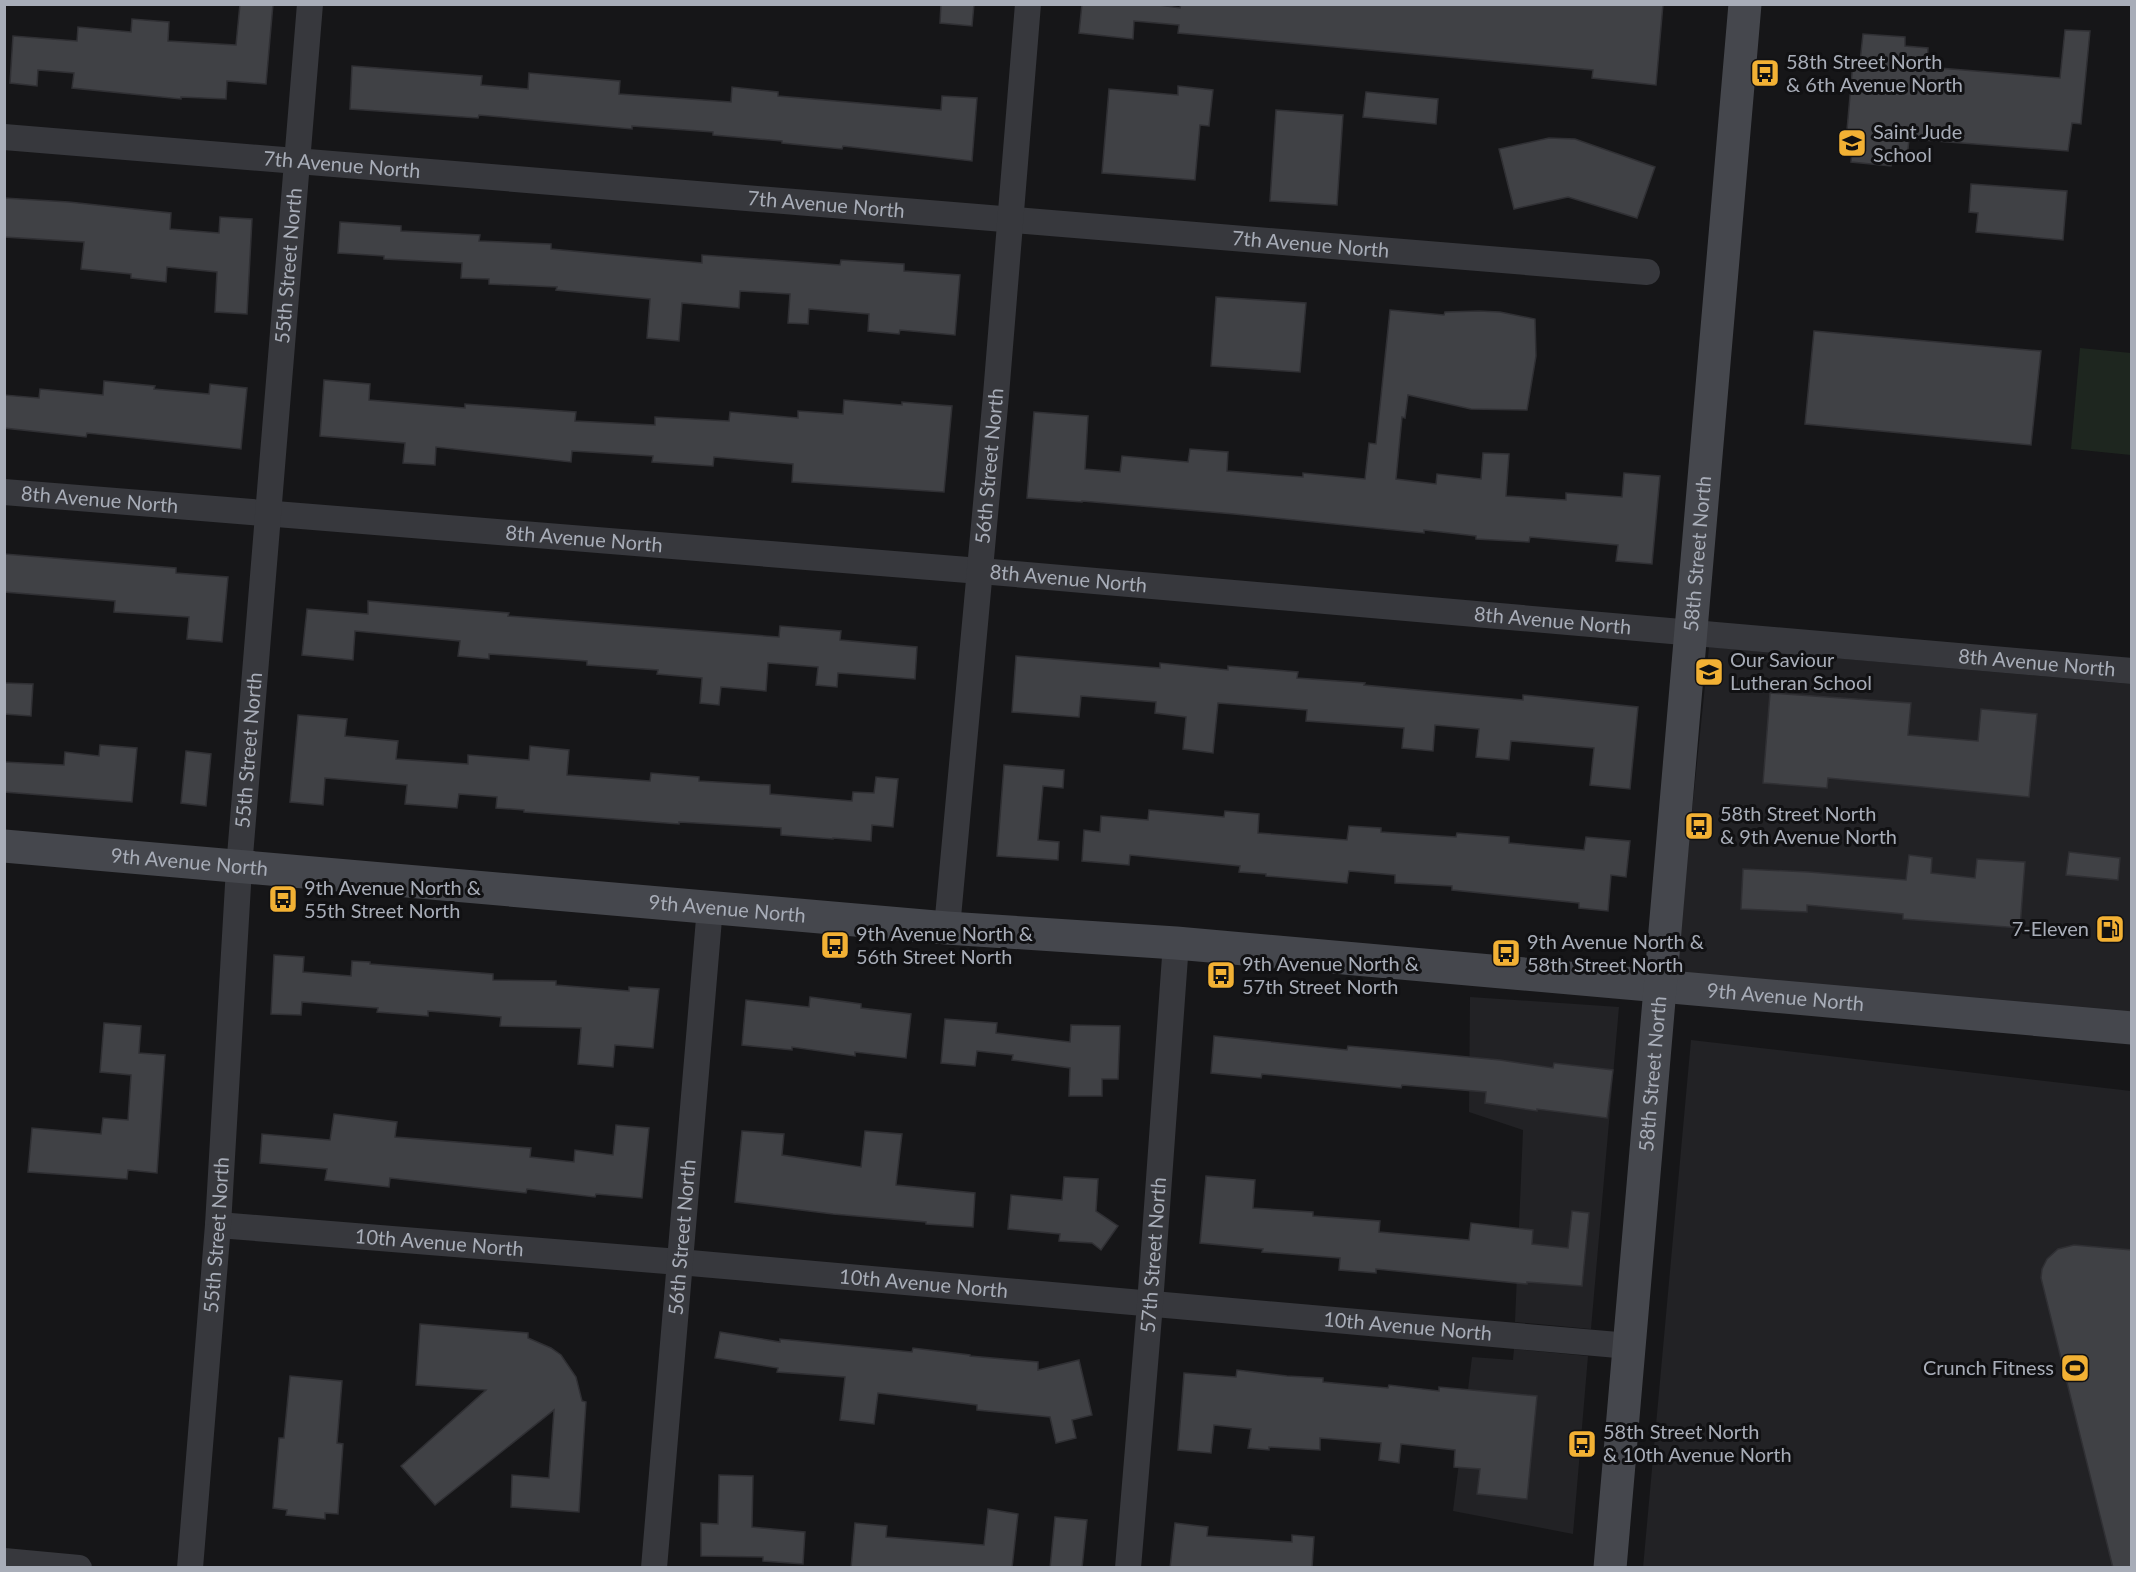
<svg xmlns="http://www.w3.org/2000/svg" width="2136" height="1572" viewBox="0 0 2136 1572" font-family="Lato,sans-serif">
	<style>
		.built { fill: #222225 }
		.green { fill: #1e261f }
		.building { fill: #404145; stroke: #303034; stroke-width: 1.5 }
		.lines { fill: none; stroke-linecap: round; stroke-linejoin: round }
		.street { stroke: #37383d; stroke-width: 26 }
		.secondary { stroke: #45474d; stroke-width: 33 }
		.labels { text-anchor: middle; stroke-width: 6; stroke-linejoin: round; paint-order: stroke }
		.poi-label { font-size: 20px; fill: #a8adb8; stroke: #111113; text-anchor: start }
		.street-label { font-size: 20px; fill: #a8adb8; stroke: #111113 }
	</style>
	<rect width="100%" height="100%" fill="#161618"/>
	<g class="built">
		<path d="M1709 647 2131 684V1014L1675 975Z"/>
		<path d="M1470 997 1619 1007 1591 1329 1515 1322 1523 1130 1469 1112Z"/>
		<path d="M1691 1040 2131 1091V1567L1643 1568Z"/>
		<path d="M1514 1349 1588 1356 1573 1534 1453 1511 1472 1357 1513 1360Z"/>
	</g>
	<path class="green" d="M2080 348 2131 353V455L2071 449Z"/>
	<g class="building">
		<path d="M240 4H273L266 84 227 81 226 99 181 97V99L72 88 74 73 38 70 37 86 10 83 13 36 77 41 78 27 131 32 132 19 169 22 168 41 236 45Z"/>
		<path d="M941 4H974L972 26 940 23Z"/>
		<path d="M1082 4H1152L1180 8 1181 4H1663L1656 85 1592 78 1593 70 1178 33 1179 25 1134 21 1133 39 1079 33Z"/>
		<path d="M2065 30 2090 31 2081 124 2072 123 2068 151 1909 139 1907 159 1893 157 1891 166 1851 162 1854 130H1847L1853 62H1860L1863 34 1905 37V46L1928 48 1927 67 2060 78Z"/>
		<path d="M352 66 482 76 481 85 528 89 529 73 620 81 619 94 731 102 732 87 778 92V96L941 110 942 96 977 98 972 161 843 146 842 149 782 143V141L713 135V132L632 126V129L479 115 478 118 350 109Z"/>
		<path d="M1178 86 1213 90 1209 126 1200 125 1195 180 1102 173 1109 89 1178 95Z"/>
		<path d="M1366 92 1438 99 1436 124 1363 117Z"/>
		<path d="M1276 110 1343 115 1337 205 1270 201Z"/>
		<path d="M1549 138 1575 139 1655 167 1637 218 1568 197 1514 209 1499 149Z"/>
		<path d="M1971 184 2067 191 2063 240 1976 232 1978 213 1969 212Z"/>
		<path d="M4 198 69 202 171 213 170 229 219 233 220 217 252 219 247 314 215 312 217 272 167 267 166 282 131 278V274L81 269 84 242 4 237Z"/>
		<path d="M340 222 401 226V231L480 235 479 241 551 244V249L702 263V255L840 265 841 260 904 264V271L960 275 955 335 900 330 899 334 868 331 869 314 809 309 808 324 788 323 790 294 740 291 739 308 682 303 679 341 647 338 650 299 556 290 557 287 489 284V279L461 278 462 263 384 259V256L338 253Z"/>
		<path d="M1216 297 1306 303 1300 372 1211 366Z"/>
		<path d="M1390 310 1444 315 1445 312 1479 311 1500 312 1535 319 1536 356 1527 410 1471 409 1408 395 1405 418 1402 417 1396 479 1436 484 1437 474 1481 479 1483 453 1509 454 1506 496 1566 500V493L1622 497 1624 473 1660 476 1652 564 1616 561 1618 545 1530 537 1529 542 1476 539V536L1424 530V533L1234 514 1082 501V502L1027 498 1034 412 1088 416 1085 469 1120 472 1122 456 1188 462 1190 449 1228 452 1227 471 1303 477V473L1365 479 1369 443 1376 444Z"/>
		<path d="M1814 331 2041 351 2031 445 1805 424Z"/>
		<path d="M324 380 370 384 369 400 465 408V404L576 412 575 421 655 425V417L729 421 730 412 798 418V411L843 414 844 400 902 405V402L952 406 944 492 792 482 793 464 714 457 713 466 652 462 653 456 572 451 571 462 436 447 435 465 403 463 405 443 320 436Z"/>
		<path d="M104 381 155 386 154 389 209 394 210 384 247 388 241 449 87 433 86 437 4 428V395L39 398 40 389 103 395Z"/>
		<path d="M4 554 176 568V573L228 577 222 642 187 639 189 617 114 612 115 601 4 592Z"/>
		<path d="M368 601 509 613 508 616 779 637 780 626 841 631 840 640 917 647 915 679 838 673 837 687 816 685 818 667 768 663 766 691 721 687 719 705 700 703 702 678 657 674 658 670 587 665V661L489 654V659L458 656 460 641 355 631 353 660 302 655 307 609 368 614Z"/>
		<path d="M1016 656 1160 668V663L1228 670V666L1298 672 1297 678 1365 683 1364 685 1523 700V695L1638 707 1630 789 1590 785 1594 748 1511 741 1509 760 1476 757 1479 729 1435 725 1433 751 1402 748 1404 728 1306 721 1307 710 1218 703 1213 753 1183 749 1186 717 1155 713 1156 702 1081 696 1079 717 1012 712Z"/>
		<path d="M4 683 33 684 31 716 4 714Z"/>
		<path d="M1770 693 1911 703 1908 735 1978 741 1981 709 2037 714 2029 797 1828 778 1827 788 1763 783Z"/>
		<path d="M298 715 347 719 345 736 398 741 396 759 468 764V755L529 760 530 746 569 750 567 775 650 781 651 773 699 777V781L770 785V794L852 801 853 792 874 793 876 777 898 779 893 827 872 825 871 841 833 838V839L781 835V828L679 822V824L524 812V810L496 808 497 797 459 794 457 808 405 804 407 785 325 778 323 805 290 802Z"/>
		<path d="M100 745 137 748 132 802 4 792V762L64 765 65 752 99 756Z"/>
		<path d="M186 751 211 754 206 806 181 803Z"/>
		<path d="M1004 765 1064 770 1063 788 1043 786 1038 840 1059 842 1058 860 997 856Z"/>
		<path d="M1149 810 1224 817 1225 811 1259 814 1258 833 1347 840 1349 826 1381 828V832L1456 837 1457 833 1509 837V843L1584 850 1586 837 1630 841 1626 877 1611 875 1608 911 1579 908V903L1452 890V886L1395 883V875L1349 871 1347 883 1266 876V874L1239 872 1240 866 1130 855 1129 865 1082 861 1084 830 1100 832 1101 816 1148 820Z"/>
		<path d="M2069 852 2120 858 2118 880 2066 875Z"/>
		<path d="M1909 855 1932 858 1931 873 1975 878 1977 859 2025 862 2020 928 1903 919V914L1807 905V912L1741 909 1743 869 1809 872 1906 880Z"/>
		<path d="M274 955 304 957 303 972 351 976 352 961 370 962V964L493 974V980L556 981V985L629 991V987L659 989 653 1048 615 1045 613 1067 578 1064 581 1028 500 1026 501 1017 428 1011V1016L377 1012 378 1008 302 1002 301 1015 271 1014Z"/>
		<path d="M810 997 861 1004V1008L911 1014 906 1058 855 1052V1056L792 1047V1050L742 1045 746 1000 809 1007Z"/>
		<path d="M945 1019 997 1023 996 1033 1070 1042 1071 1025 1120 1026 1118 1079H1102V1096H1069L1070 1068 1012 1060 1013 1055 977 1051 975 1066 941 1063Z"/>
		<path d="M104 1023 141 1026 139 1053 165 1055 157 1173 128 1170 127 1179 28 1172 32 1128 101 1134 103 1118 128 1120 131 1075 100 1072Z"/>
		<path d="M1214 1036 1347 1050 1348 1046 1405 1051 1500 1060 1553 1068 1554 1063 1613 1070 1607 1118 1537 1109V1111L1485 1103 1486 1092 1402 1085 1401 1088 1262 1074 1261 1078 1211 1073Z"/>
		<path d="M334 1114 397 1122 395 1137 531 1148 530 1157 574 1162 575 1150 613 1155 616 1125 649 1128 642 1198 596 1194 595 1197 527 1189 526 1193 390 1178 389 1187 325 1180 327 1169 260 1163 262 1134 330 1140Z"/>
		<path d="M742 1131 784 1134 782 1155 861 1167 865 1131 902 1134 896 1185 975 1193 973 1227 926 1224V1222L833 1214 735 1202Z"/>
		<path d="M1206 1176 1255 1180 1253 1208 1313 1212V1216L1380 1221 1379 1232 1469 1240 1471 1223 1533 1230 1532 1244 1568 1248 1572 1211 1589 1213 1582 1286 1527 1282V1284L1376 1269V1273L1339 1270 1340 1258 1262 1252 1263 1249 1200 1243Z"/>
		<path d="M1064 1177 1098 1179 1096 1211 1118 1226 1101 1250 1092 1243 1059 1241 1060 1234 1008 1229 1011 1195 1062 1200Z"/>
		<path d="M2074 1245 2132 1250V1568H2113L2041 1278 2042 1269 2047 1259 2058 1249Z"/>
		<path d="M420 1324 528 1333V1338L551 1348 561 1355 576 1377 582 1401 586 1402 579 1512 511 1507 512 1475 549 1478 554 1410 435 1505 401 1466 486 1390 416 1385Z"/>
		<path d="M720 1332 780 1342V1339L912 1352 913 1348 970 1355V1356L1038 1362V1370L1079 1360 1092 1415 1072 1420 1076 1438 1056 1443 1050 1417 977 1410V1405L878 1393 874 1424 840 1420 845 1377 777 1372 778 1368 715 1358Z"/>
		<path d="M1237 1370 1287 1376 1323 1378V1382L1388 1388 1389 1385 1439 1391V1387L1537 1396 1527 1499 1477 1494 1480 1469 1454 1467 1455 1450 1401 1444 1399 1463 1379 1460 1381 1443 1320 1438V1450L1269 1447V1450L1248 1448 1251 1429 1214 1425 1211 1453 1178 1450 1184 1373 1236 1377Z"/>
		<path d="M290 1376 342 1381 337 1443 343 1444 338 1514 325 1513V1519L286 1515 287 1510 273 1508 279 1438H284Z"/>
		<path d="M719 1475 753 1476 752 1527 805 1532 803 1564 763 1561V1557L701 1556V1523L718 1524Z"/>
		<path d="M988 1509 1018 1514 1012 1568H851L855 1523 887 1526 886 1537 984 1545Z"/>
		<path d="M1055 1517 1087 1520 1082 1568H1050Z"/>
		<path d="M1175 1523 1208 1527 1207 1536 1292 1542V1535L1314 1537 1312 1568H1170Z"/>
	</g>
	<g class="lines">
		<g class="street">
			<path id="s1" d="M4 137 1647 272"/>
			<path id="s2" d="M4 492 980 571 2132 671"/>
			<path id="s3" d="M947 928 996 395 1028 4"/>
			<path id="s4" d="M218 1225 679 1262 1629 1346"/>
			<path d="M4 1561 79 1568"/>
			<path id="s5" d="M190 1568 218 1225 239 868 310 4"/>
			<path id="s6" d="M654 1568 710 907"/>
			<path id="s7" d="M1128 1568 1150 1304 1176 943"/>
		</g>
		<g class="secondary">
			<path id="s8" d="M4 846 947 928 1176 943 2132 1028"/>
			<path id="s9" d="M1610 1568 1745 4"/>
		</g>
	</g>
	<defs>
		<g id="bus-square" transform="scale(1.5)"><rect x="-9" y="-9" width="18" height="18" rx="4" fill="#f2b134" stroke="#111113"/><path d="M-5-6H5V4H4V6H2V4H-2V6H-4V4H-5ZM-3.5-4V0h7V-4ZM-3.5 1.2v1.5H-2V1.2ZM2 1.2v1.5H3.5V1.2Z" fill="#111"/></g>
		<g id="school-square" transform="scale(1.5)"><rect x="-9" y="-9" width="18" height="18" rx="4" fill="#f2b134" stroke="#111113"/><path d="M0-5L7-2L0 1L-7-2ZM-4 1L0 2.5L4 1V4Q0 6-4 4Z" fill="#111"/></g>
		<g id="fuel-square" transform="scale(1.5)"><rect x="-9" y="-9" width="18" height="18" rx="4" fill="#f2b134" stroke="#111113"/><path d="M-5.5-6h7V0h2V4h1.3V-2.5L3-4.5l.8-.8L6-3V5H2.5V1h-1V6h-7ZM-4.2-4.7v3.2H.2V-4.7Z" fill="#111"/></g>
		<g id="stadium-square" transform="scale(1.5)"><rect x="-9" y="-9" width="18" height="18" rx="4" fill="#f2b134" stroke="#111113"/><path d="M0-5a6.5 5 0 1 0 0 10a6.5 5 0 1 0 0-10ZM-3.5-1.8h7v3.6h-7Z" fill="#111"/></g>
	</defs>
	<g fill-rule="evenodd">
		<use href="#bus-square" x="1765" y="73"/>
		<use href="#school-square" x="1852" y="143"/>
		<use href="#school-square" x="1709" y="672"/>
		<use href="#bus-square" x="1699" y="826"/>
		<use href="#bus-square" x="283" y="899"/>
		<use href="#fuel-square" x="2110" y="929"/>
		<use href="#bus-square" x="835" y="945"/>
		<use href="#bus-square" x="1506" y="953"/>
		<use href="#bus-square" x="1221" y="975"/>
		<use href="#stadium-square" x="2075" y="1368"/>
		<use href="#bus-square" x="1582" y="1444"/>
	</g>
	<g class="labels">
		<g class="poi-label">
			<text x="1786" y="69">58th Street North<tspan x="1786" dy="23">&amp; 6th Avenue North</tspan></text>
			<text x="1873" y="139">Saint Jude<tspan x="1873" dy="23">School</tspan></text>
			<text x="1730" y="667">Our Saviour<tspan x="1730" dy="23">Lutheran School</tspan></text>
			<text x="1720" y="821">58th Street North<tspan x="1720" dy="23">&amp; 9th Avenue North</tspan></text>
			<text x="304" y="895">9th Avenue North &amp;<tspan x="304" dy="23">55th Street North</tspan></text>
			<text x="2089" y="936" text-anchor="end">7-Eleven</text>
			<text x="856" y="941">9th Avenue North &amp;<tspan x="856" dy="23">56th Street North</tspan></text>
			<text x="1527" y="949">9th Avenue North &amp;<tspan x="1527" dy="23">58th Street North</tspan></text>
			<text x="1242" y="971">9th Avenue North &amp;<tspan x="1242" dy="23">57th Street North</tspan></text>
			<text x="2054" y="1375" text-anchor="end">Crunch Fitness</text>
			<text x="1603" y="1439">58th Street North<tspan x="1603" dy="23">&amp; 10th Avenue North</tspan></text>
		</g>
		<g class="street-label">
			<text dy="7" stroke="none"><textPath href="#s1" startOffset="339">7th Avenue North</textPath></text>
			<text dy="7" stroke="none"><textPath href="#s1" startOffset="825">7th Avenue North</textPath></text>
			<text dy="7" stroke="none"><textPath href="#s1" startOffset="1311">7th Avenue North</textPath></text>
			<text dy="7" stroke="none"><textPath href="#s5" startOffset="1306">55th Street North</textPath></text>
			<text dy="7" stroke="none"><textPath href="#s3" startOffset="464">56th Street North</textPath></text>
			<text dy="7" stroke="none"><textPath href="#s2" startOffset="96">8th Avenue North</textPath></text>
			<text dy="7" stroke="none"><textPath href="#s2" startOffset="582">8th Avenue North</textPath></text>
			<text dy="7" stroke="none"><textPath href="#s9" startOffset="1018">58th Street North</textPath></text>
			<text dy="7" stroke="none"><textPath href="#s2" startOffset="1068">8th Avenue North</textPath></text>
			<text dy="7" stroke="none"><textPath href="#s2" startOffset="1554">8th Avenue North</textPath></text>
			<text dy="7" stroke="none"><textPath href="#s2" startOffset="2040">8th Avenue North</textPath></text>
			<text dy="7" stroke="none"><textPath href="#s5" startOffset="820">55th Street North</textPath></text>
			<text dy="7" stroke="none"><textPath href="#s8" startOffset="186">9th Avenue North</textPath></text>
			<text dy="7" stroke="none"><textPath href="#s8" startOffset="726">9th Avenue North</textPath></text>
			<text dy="7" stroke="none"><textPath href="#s8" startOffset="1788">9th Avenue North</textPath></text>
			<text dy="7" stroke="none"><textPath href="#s9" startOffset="496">58th Street North</textPath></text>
			<text dy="7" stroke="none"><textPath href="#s5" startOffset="334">55th Street North</textPath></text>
			<text dy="7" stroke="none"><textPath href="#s6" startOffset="332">56th Street North</textPath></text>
			<text dy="7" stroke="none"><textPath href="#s4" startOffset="222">10th Avenue North</textPath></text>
			<text dy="7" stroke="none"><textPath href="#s7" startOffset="314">57th Street North</textPath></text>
			<text dy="7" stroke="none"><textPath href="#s4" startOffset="708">10th Avenue North</textPath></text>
			<text dy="7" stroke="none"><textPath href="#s4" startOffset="1194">10th Avenue North</textPath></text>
		</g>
	</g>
	<rect width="2136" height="1572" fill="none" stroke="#a8adb8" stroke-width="12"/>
</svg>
